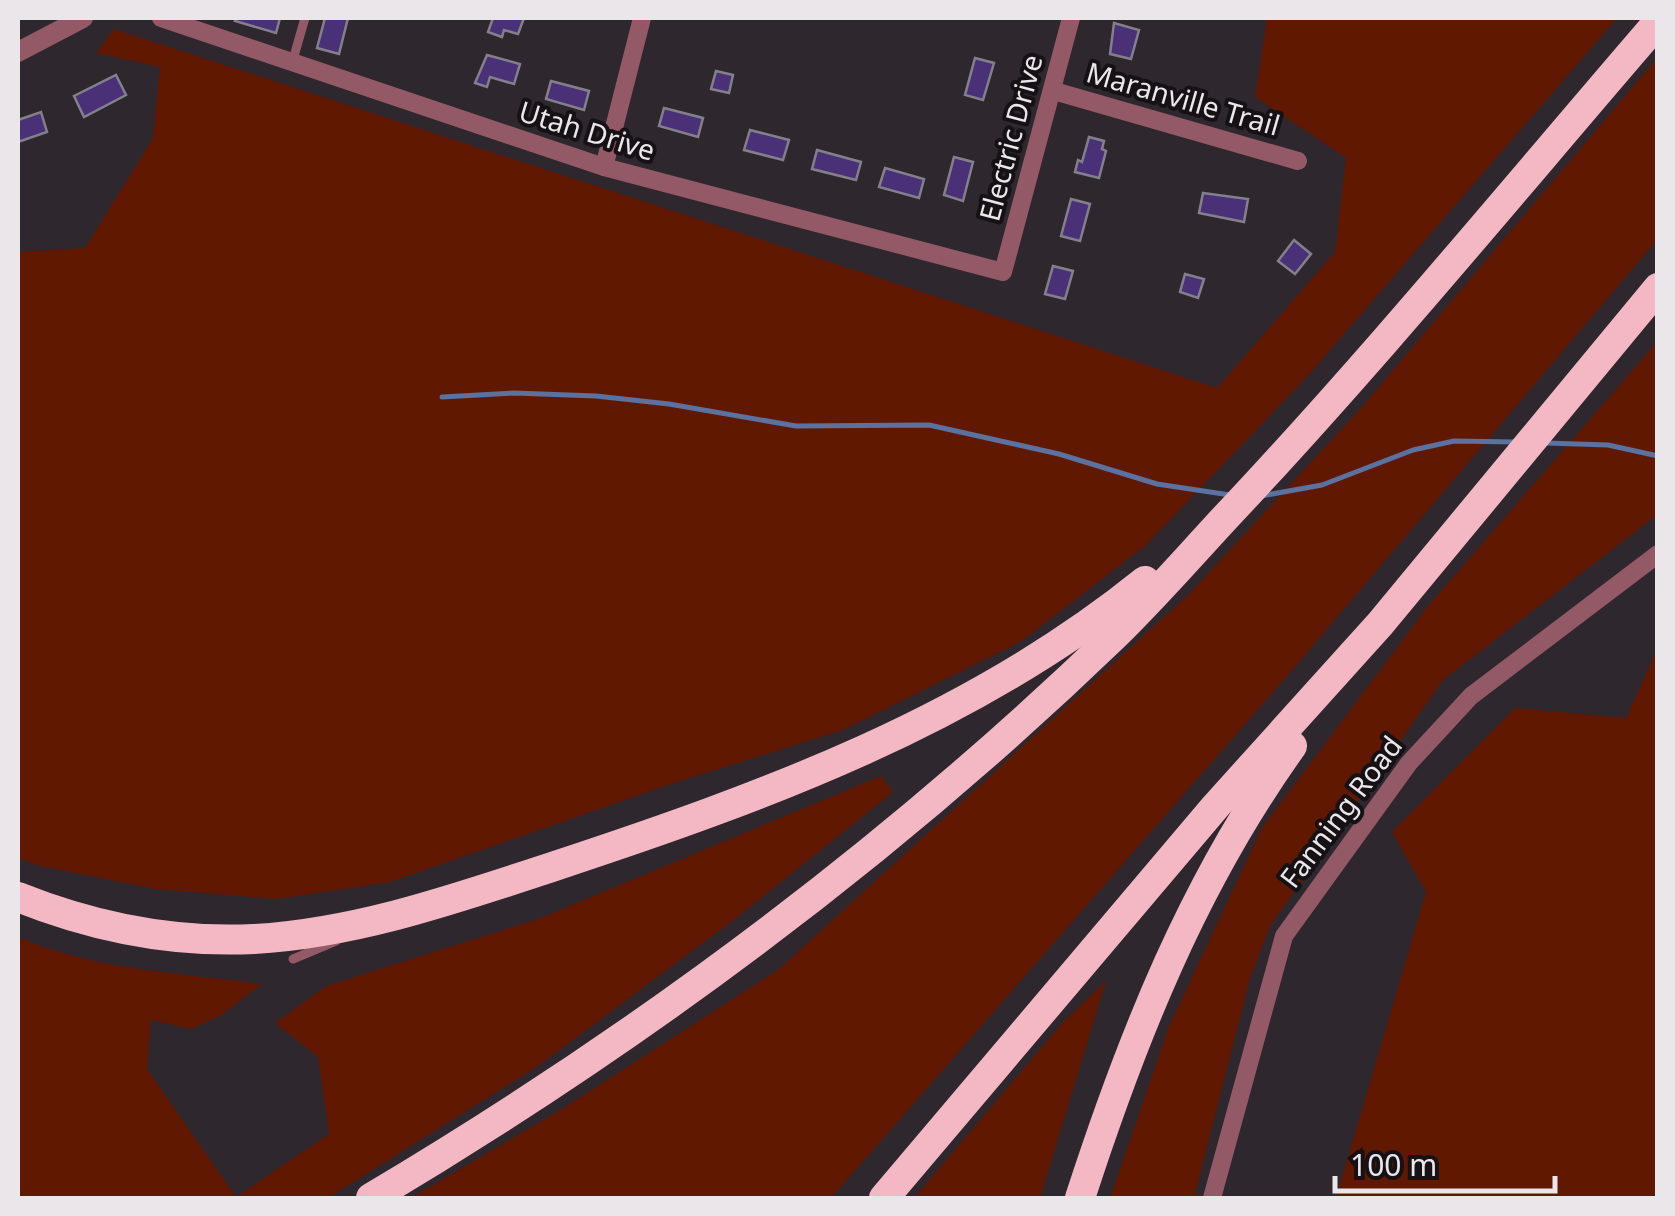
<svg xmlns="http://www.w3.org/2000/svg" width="1675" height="1216" viewBox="0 0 1675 1216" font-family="'Noto Sans',sans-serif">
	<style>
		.green { fill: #601900 }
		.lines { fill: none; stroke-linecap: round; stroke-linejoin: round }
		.stream { stroke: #5b71a0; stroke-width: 5 }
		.building { fill: #493077; stroke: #83808b; stroke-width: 2.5 }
		.service { stroke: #945967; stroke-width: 9 }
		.minor { stroke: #945967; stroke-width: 18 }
		.tertiary { stroke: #945967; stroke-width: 20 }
		.motorway { stroke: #f3b8c4; stroke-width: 30 }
		.labels { text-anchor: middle; stroke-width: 8; stroke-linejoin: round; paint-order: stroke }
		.street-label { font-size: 28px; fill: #ebe6ea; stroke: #151114 }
	</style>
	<rect width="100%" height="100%" fill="#2f272e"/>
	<g class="green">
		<path d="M1267 18H1617L1306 378 1145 546 1020 642 843 730 671 784 390 882 277 899 155 889 40 866 18 858V252L85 248 153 138 160 67 96 53 114 29 1217 388 1335 252 1346 158 1255 97Z"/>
		<path d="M1657 58V240L1288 675 831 1198H411L562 1109 779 969 1189 594 1361 408Z"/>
		<path d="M1657 342V515L1443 680 1270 926 1250 978 1194 1198H1110L1169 1026 1262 828 1428 606Z"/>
		<path d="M1657 650V1198H1336L1426 892 1392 832 1515 708 1626 718Z"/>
		<path d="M881 776 893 792 735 919 538 1066 328 1198H18V937C94 970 181 973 262 984L220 1016 191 1029 151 1020 147 1069 236 1197 329 1134 318 1057 275 1023 326 986 538 919Z"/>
		<path d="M1106 981 1040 1198H914L1063 1022Z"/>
	</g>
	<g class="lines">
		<g class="stream">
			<path d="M442 397 514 393 596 396 669 404 796 426 929 425 1059 454 1157 484 1230 495"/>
			<path d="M1546 443 1608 445 1658 456"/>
			<path d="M1261 496 1322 485 1413 450 1454 441 1515 442"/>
		</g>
	</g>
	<g class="building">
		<path d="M236 18H280L276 33 235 21Z"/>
		<path d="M325 18H348L339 54 317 48Z"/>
		<path d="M493 18H524L518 34 504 30 502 37 488 32Z"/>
		<path d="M1114 23 1139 30 1131 59 1110 54Z"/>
		<path d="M487 55 520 64 514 84 490 77 487 87 475 83Z"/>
		<path d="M975 58 994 63 983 100 965 95Z"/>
		<path d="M716 71 733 75 729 93 711 89Z"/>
		<path d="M116 75 126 95 84 117 74 96Z"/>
		<path d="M551 81 589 91 584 110 546 99Z"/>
		<path d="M664 108 703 118 698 137 659 126Z"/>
		<path d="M41 112 47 132 18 142V120Z"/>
		<path d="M750 130 789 140 783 160 744 150Z"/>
		<path d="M1089 137 1104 141 1102 149 1106 151 1099 178 1075 172 1078 160 1082 162Z"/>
		<path d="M817 150 861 162 856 180 812 169Z"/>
		<path d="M954 157 973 162 963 201 944 195Z"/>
		<path d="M885 168 924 179 919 198 879 187Z"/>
		<path d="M1203 193 1248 199 1244 222 1199 213Z"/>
		<path d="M1071 199 1090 204 1080 241 1061 236Z"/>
		<path d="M1294 240 1311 254 1295 274 1278 261Z"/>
		<path d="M1053 266 1073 271 1065 299 1045 294Z"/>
		<path d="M1185 274 1204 279 1198 298 1180 292Z"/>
	</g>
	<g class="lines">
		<g class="service">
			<path d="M292 63 305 18"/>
			<path d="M293 959 336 941"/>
		</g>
		<g class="minor">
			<path d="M161 18 604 167 1003 272 1071 18"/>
			<path d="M1054 91 1298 161"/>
			<path d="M604 167 642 18"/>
			<path d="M1212 1198 1284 936 1409 763 1471 696 1658 554"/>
		</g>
		<path class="tertiary" d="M18 52 83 18"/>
		<g class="motorway">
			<path d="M18 897C93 927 172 943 254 939 358 933 457 898 555 866 764 797 972 721 1145 581"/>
			<path d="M371 1198C640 1038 889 853 1114 636 1152 599 1187 559 1223 520 1374 360 1514 189 1658 22"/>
			<path d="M884 1198 1215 807 1380 624 1658 288"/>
			<path d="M1080 1198C1132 1038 1193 884 1292 746"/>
		</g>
	</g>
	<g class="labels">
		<g class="street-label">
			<text transform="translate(1183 99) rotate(16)" y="10">Maranville Trail</text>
			<text transform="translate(587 131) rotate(17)" y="10">Utah Drive</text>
			<text transform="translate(1011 138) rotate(-75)" y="10">Electric Drive</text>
			<text transform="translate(1341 812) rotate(-53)" y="10">Fanning Road</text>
		</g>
	</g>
	<rect width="1675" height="1216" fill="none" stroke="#ebe6ea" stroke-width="40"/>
	<path d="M1335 1176v15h220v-15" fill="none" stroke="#ebe6ea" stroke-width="5"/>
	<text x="1350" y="1176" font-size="30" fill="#ebe6ea" stroke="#151114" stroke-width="8" paint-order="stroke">100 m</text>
</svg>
